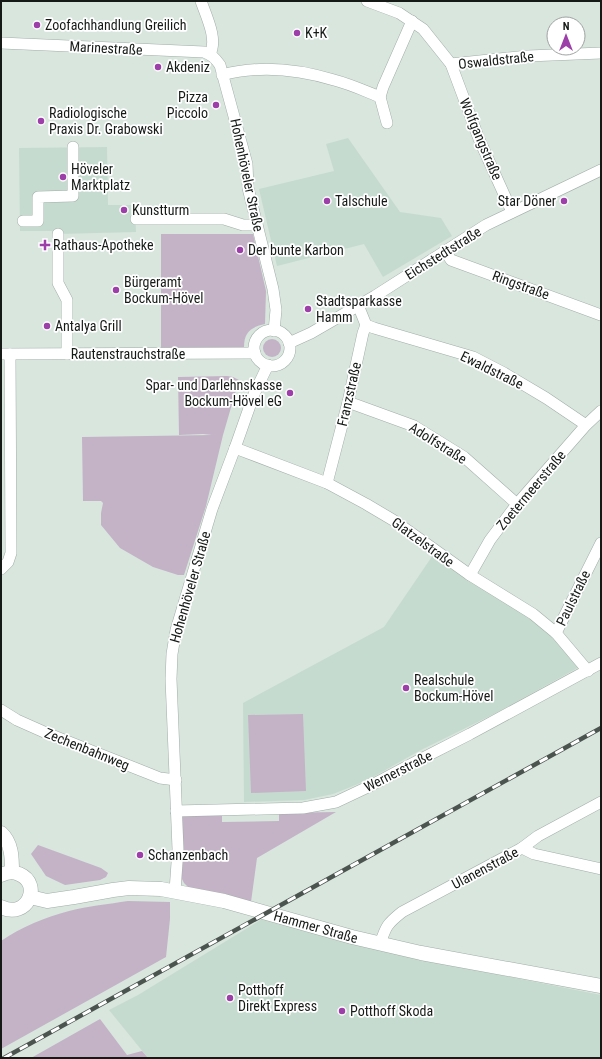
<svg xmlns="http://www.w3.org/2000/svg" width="602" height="1059" viewBox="0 0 602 1059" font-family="'Roboto Condensed',sans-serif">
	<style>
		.built { fill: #c6dbcf }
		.green { fill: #c4b3c6 }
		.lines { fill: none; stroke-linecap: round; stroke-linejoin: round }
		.minor-casing { stroke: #a1aea7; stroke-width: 12 }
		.major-casing { stroke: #a1aea7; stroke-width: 15 }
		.minor { stroke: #fff; stroke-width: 11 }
		.major { stroke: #fff; stroke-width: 14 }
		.rail-casing { stroke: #4c5450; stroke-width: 4.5 }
		.rail { stroke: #fff; stroke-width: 3; stroke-dasharray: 9; stroke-linecap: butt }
		.poi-dot { fill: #9c3fa8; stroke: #fff; stroke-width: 1.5 }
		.labels { text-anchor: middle; stroke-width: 3.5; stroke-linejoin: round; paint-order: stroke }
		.poi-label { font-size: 14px; fill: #151a17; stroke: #fff; text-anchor: start }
		.street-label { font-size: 14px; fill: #151a17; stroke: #fff }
	</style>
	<rect width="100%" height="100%" fill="#d8e6de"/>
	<g class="built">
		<path d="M348 138 400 212 441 218 452 236 383 277 364 244 277 266 259 189 334 171 326 144Z"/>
		<path d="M107 147 108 205H135L136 232 58 234 52 231H20L19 148Z"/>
		<path d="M433 555 542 625 581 666 498 712 419 751 368 780 333 794 304 800 244 802 243 703 384 627Z"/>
		<path d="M262 919 434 962 601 995V1058H148L109 1010 138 995Z"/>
	</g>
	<g class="green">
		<path d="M161 234H253L266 291 265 324C251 327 244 332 244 347L161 349Z"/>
		<circle cx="272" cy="348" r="9"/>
		<path d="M227 376 233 377 239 380 223 435 206 506 184 575H178L153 567 120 548 101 525V513L103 503 101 501H83L82 437 212 435 203 434 179 435 178 377Z"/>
		<path d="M303 714 306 791 251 793 248 715Z"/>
		<path d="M336 812 257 858 251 902 188 887 184 883 182 879 180 814 222 813V822L279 821V813Z"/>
		<path d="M38 845 101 868 108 873 106 877 100 880 65 885 46 876 31 854Z"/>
		<path d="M128 901 170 902V919L166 957 1 1049V941C21 927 46 917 69 911 88 906 109 904 128 901Z"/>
		<path d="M100 1019 127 1055 142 1051 148 1058H31Z"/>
	</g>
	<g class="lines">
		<g class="minor-casing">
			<g id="minor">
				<path d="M201 1C206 16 218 39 210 54"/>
				<path d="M367 1 399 13 423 29 451 64 479 139 512 212"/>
				<path d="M1 43 204 52C212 55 215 58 220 65L247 164 248 188 273 289 276 310 274 331"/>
				<path d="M451 64 528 56 601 53"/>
				<path d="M222 75C259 65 298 69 334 80 350 84 365 91 380 97L383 87 412 21"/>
				<path d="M380 97 387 123"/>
				<path d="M136 219H224L243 225H257"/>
				<path d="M23 221H38V197L73 196V147"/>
				<path d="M58 234V283L67 300V354"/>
				<path d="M445 251 451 260 601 315"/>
				<path d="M366 325 374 328 473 357 504 373 546 398 586 425"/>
				<circle cx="272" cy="348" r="18"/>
				<path d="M289 343 311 333 375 296 486 225 601 170"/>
				<path d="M1 354 255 353"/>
				<path d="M348 402 414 426 464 457 517 504"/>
				<path d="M235 448 327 483 366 504 393 520 470 575 533 614 556 633 588 671"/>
				<path d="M327 483 348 402 363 333 366 325 358 305"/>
				<path d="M1 569 8 562 11 553 10 354"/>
				<path d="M470 575 490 540 517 504 586 425 601 411"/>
				<path d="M556 633 601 543"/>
				<path d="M1 710 17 720 44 732 97 753 160 778 176 780"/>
				<path d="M176 811 303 808 336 802 372 785 421 759 470 734 601 663"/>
				<path d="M522 848 534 854 601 869"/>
				<path d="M175 891 178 849 171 679 172 654 176 630 212 509 235 448 254 394 268 365"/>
				<path d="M380 944C386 926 387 924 402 912L522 848 538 836 601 802"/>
			</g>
		</g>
		<g class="major-casing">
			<g id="major">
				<path d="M1 833C12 843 12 858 12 872"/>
				<path d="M1 875C7 872 13 871 19 874 43 884 27 920 1 907"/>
				<path id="s1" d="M30 897 47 901 74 897 113 890 129 888 161 889 224 901 352 937 421 953 601 986"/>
			</g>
		</g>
		<use href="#minor" class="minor"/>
		<use href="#major" class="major"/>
		<g class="rail-casing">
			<path id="rail" d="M4 1058 601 728"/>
		</g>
		<use href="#rail" class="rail"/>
	</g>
	<g class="poi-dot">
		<circle cx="37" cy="25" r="4"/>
		<circle cx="297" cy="33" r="4"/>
		<circle cx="158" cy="67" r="4"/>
		<circle cx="216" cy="105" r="4"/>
		<circle cx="41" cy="121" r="4"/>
		<circle cx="63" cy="177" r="4"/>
		<circle cx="327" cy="201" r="4"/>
		<circle cx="564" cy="201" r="4"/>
		<circle cx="124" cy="210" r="4"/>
		<path d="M43 239h4v4h4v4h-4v4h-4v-4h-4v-4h4z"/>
		<circle cx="240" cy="250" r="4"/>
		<circle cx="116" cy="290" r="4"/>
		<circle cx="308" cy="309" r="4"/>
		<circle cx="47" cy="326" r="4"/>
		<circle cx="290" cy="393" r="4"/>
		<circle cx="406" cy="688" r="4"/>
		<circle cx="140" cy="855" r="4"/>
		<circle cx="230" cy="998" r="4"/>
		<circle cx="342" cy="1011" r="4"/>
	</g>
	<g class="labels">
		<g class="poi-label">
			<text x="45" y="30">Zoofachhandlung Greilich</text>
			<text x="305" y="38">K+K</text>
			<text x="166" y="72">Akdeniz</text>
			<text x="208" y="102" text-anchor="end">Pizza<tspan x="208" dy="16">Piccolo</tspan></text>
			<text x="49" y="118">Radiologische<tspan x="49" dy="16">Praxis Dr. Grabowski</tspan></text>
			<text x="71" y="174">Höveler<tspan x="71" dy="16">Marktplatz</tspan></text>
			<text x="335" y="206">Talschule</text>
			<text x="556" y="206" text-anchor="end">Star Döner</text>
			<text x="132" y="215">Kunstturm</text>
			<text x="53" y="250">Rathaus-Apotheke</text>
			<text x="248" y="255">Der bunte Karbon</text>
			<text x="124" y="287">Bürgeramt<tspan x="124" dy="16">Bockum-Hövel</tspan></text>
			<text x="316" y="306">Stadtsparkasse<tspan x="316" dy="16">Hamm</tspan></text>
			<text x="55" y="331">Antalya Grill</text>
			<text x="282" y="390" text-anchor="end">Spar- und Darlehnskasse<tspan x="282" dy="16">Bockum-Hövel eG</tspan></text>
			<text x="414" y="685">Realschule<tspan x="414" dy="16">Bockum-Hövel</tspan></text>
			<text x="148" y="860">Schanzenbach</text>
			<text x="238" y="995">Potthoff<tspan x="238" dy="16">Direkt Express</tspan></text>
			<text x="350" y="1016">Potthoff Skoda</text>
		</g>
		<g class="street-label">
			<text transform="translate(106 48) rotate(3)" y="5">Marinestraße</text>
			<text transform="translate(496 60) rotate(-6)" y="5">Oswaldstraße</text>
			<text transform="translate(481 139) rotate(67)" y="5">Wolfgangstraße</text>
			<text transform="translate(247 175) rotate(78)" y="5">Hohenhöveler Straße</text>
			<text transform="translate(443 253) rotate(-32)" y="5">Eichstedtstraße</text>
			<text transform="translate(521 285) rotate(20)" y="5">Ringstraße</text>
			<text x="128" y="359">Rautenstrauchstraße</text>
			<text transform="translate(492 370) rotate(26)" y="5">Ewaldstraße</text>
			<text transform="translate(349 394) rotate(-77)" y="5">Franzstraße</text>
			<text transform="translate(438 443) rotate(32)" y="5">Adolfstraße</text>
			<text transform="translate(531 490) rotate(-50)" y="5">Zoetermeerstraße</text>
			<text transform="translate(423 542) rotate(36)" y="5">Glatzelstraße</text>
			<text transform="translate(190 587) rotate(-74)" y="5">Hohenhöveler Straße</text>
			<text transform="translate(573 598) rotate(-64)" y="5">Paulstraße</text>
			<text transform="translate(87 749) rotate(22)" y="5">Zechenbahnweg</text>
			<text transform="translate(398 771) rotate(-27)" y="5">Wernerstraße</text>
			<text transform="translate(485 868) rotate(-28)" y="5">Ulanenstraße</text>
			<text dy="5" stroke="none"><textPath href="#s1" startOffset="292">Hammer Straße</textPath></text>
		</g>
	</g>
	<rect width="602" height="1059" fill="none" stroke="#151a17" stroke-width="4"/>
	<g transform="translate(566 36)"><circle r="19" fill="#ffffff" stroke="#a1a3a2"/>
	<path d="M0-3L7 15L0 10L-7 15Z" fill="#9c3fa8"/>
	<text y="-6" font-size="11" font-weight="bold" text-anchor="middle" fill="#151a17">N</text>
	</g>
</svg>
